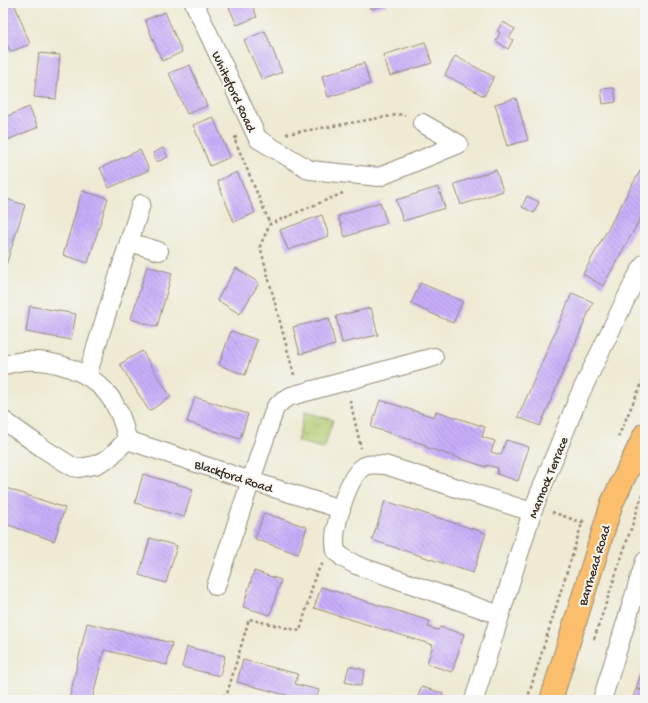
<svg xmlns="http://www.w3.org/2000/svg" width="648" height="703" viewBox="0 0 648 703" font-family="'Gochi Hand',sans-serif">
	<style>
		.park { fill: url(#park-tufts); stroke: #767a48 }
		.building { fill: url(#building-back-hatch) }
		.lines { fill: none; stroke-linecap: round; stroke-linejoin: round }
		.minor-casing { stroke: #948a78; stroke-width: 20 }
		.primary-casing { stroke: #948a78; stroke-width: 24 }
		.path { stroke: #948a78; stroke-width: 2.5; stroke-dasharray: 3 3; stroke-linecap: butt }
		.minor { stroke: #fff; stroke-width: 18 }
		.primary { stroke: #fabe6d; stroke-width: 22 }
		.labels { text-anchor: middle; stroke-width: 4; stroke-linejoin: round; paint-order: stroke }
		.street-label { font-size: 13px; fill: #3b2a1e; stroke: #f6f6f2 }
	</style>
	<defs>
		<pattern id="park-tufts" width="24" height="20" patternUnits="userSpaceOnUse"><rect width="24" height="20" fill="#b1cb71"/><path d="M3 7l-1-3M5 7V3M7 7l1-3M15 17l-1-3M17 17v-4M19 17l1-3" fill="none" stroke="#99ae61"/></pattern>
		<pattern id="building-back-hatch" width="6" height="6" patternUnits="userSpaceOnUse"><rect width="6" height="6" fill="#c8aefa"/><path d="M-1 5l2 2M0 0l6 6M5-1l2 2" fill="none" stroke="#a48eca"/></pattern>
	</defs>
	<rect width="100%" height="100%" fill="#f6f6f2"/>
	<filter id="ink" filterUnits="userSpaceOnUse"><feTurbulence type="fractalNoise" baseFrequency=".025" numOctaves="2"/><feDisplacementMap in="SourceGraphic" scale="8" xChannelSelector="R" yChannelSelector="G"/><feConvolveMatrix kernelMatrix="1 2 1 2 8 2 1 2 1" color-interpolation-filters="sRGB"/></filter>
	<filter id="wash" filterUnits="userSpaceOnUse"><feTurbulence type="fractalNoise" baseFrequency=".012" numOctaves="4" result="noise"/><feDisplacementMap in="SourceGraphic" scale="16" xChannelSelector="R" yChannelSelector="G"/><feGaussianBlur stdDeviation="0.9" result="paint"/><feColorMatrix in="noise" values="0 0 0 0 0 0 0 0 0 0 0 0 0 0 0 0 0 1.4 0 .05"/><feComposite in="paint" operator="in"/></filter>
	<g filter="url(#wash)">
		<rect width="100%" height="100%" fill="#eeead3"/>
		<path class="park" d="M305 412 333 420 324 449 297 441Z"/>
		<g id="blocks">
			<g class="building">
				<path d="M14 3 30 44 10 52 3 35V7Z"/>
				<path d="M137 3H150L139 8Z"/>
				<path d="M227 3H251L257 17 237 25Z"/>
				<path d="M370 3H387V5L371 9Z"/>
				<path d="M165 12 182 52 162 61 145 20Z"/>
				<path d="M503 22 515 29 509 38 513 40 508 49 496 41 500 33 497 31Z"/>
				<path d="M265 31 282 72 262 80 244 40Z"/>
				<path d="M425 42 432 63 390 76 383 55Z"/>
				<path d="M39 53 60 55 56 99 34 97Z"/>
				<path d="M455 56 494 77 484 96 445 75Z"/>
				<path d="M364 63 370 84 328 97 322 76Z"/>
				<path d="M190 65 207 106 187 114 169 73Z"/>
				<path d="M614 88 616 102 603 104 601 89Z"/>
				<path d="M516 98 528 140 507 146 495 104Z"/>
				<path d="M29 107 38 127 3 142V118Z"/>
				<path d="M213 117 230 157 210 166 193 125Z"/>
				<path d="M163 148 168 157 157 162 153 153Z"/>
				<path d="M140 150 149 170 109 188 100 168Z"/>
				<path d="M645 162V210L603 286 583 274Z"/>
				<path d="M496 170 503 191 461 205 454 184Z"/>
				<path d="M237 172 255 213 234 222 217 181Z"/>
				<path d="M438 187 445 208 403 221 396 200Z"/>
				<path d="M82 191 108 198 88 263 63 255Z"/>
				<path d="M527 196 539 202 534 213 522 207Z"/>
				<path d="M3 198 25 205 6 265 3 264Z"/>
				<path d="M380 202 387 223 345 237 338 216Z"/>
				<path d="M322 215 329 236 288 250 280 230Z"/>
				<path d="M147 266 172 273 157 327 131 319Z"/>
				<path d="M236 268 259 283 240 314 217 300Z"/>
				<path d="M420 283 463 301 453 323 411 304Z"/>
				<path d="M572 293 593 302 540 426 518 417Z"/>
				<path d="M30 306 76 314 71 340 26 332Z"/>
				<path d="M371 308 378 335 342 343 336 316Z"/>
				<path d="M329 318 335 345 300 354 293 327Z"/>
				<path d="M231 331 257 340 245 375 219 365Z"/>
				<path d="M142 351 171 397 149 411 120 364Z"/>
				<path d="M195 397 248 414 240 439 187 422Z"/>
				<path d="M380 400 434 417 436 411 485 427 482 437 495 441 491 452 501 455 506 440 529 447 518 481 497 474 498 468 487 465 486 467 425 447 426 445 371 427Z"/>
				<path d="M143 474 193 489 184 517 135 503Z"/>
				<path d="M3 487 65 508 54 541 3 523Z"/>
				<path d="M385 501 486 533 473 573 372 540Z"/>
				<path d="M264 513 307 527 298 554 255 539Z"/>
				<path d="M150 538 177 546 166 583 139 575Z"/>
				<path d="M254 571 281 580 270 615 243 607Z"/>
				<path d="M321 587 430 621 428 627 438 630 440 627 464 634 452 672 427 664 433 645 314 608Z"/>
				<path d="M87 623 172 643 167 665 104 650 92 700H69Z"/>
				<path d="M187 647 225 656 220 676 182 667Z"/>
				<path d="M243 660 298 674 295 684 319 690 316 700H292L293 697 237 682Z"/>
				<path d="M645 662V691L636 688Z"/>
				<path d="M349 666 365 670 361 686 345 682Z"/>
				<path d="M421 687 443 693 441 700H417Z"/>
				<path d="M636 689 645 691V700H632Z"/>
			</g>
		</g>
	</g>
	<g filter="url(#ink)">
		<use href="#blocks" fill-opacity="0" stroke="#948a78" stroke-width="1"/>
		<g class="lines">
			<g class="minor-casing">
				<g id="minor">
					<path d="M194 3 258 139 310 170 379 177 459 144 422 123"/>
					<path d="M129 242 159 251"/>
					<path d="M3 366C36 353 83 366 106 392 118 406 124 422 127 440L251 481 341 509"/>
					<path d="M87 376 141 204"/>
					<path d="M3 420 44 449 73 467 79 468 95 465 109 458 127 440"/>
					<path d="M216 586 275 408 283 400 291 396 434 357"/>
					<path d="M500 615 356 565 343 558 336 551C335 547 335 542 335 538 336 520 348 477 363 467 369 463 379 465 385 465L532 512"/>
					<path d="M474 700 532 512 579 396 636 278 645 263"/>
					<path d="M602 700 645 561"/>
				</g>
			</g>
			<g class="primary-casing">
				<path id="primary" d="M551 700 612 503 645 434"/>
			</g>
			<g class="path">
				<path d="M286 134 403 114 405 115"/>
				<path d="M237 137 234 138 270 224"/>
				<path d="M294 375 260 246 270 224 343 193"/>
				<path d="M350 400 361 448"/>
				<path d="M618 437 645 376"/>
				<path d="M552 512 583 523"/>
				<path d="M594 639 641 499 645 490"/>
				<path d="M211 700 227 694 249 619 300 631 316 574 323 563"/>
				<path d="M527 700 584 517"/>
			</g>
			<use href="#minor" class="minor"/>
			<use href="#primary" class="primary"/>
		</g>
	</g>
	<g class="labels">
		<g class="street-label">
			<text transform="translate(235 91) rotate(65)" y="5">Whiteford Road</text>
			<text transform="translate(234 475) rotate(18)" y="5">Blackford Road</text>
			<text transform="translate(547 477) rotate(-68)" y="5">Marnock Terrace</text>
			<text transform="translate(593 565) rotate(-73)" y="5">Barrhead Road</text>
		</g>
	</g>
	<rect width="648" height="703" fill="none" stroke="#f6f6f2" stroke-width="16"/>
</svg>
